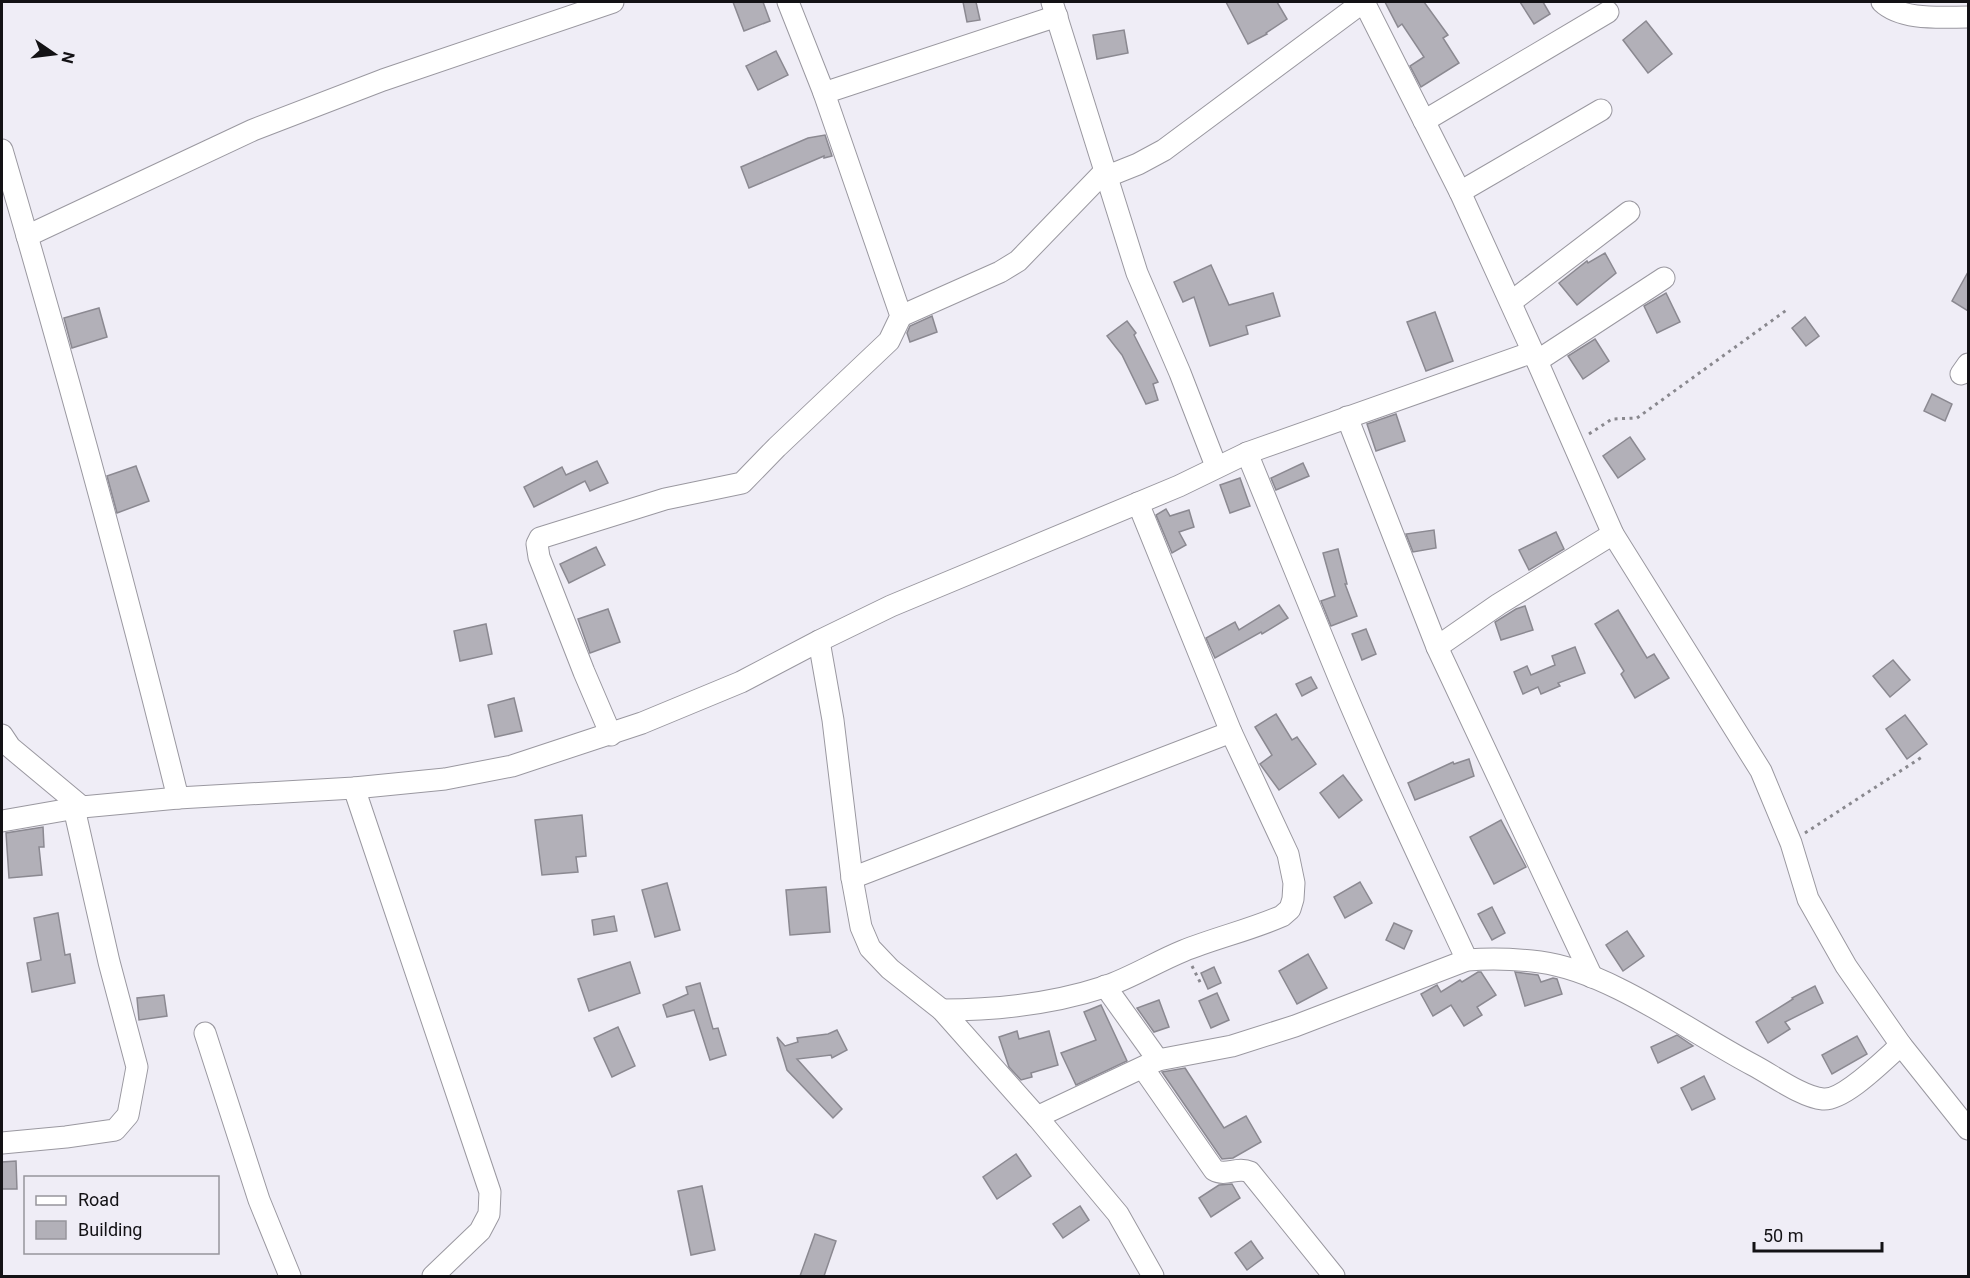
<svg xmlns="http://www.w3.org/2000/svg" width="1970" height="1278" viewBox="0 0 1970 1278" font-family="Roboto,sans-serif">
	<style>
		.building { fill: #b2b0b8; stroke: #8b8991; stroke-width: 1.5 }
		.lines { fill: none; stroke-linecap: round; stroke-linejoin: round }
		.minor-casing { stroke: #9a98a0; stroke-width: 23 }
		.path { stroke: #89888e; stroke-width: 3; stroke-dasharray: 3 4.5; stroke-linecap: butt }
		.minor { stroke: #fff; stroke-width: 21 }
	</style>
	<rect width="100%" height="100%" fill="#efedf6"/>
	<g class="building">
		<path d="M733 2H763L770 21 744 31Z"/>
		<path d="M963 2H976L980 20 967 22Z"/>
		<path d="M1226 2H1277L1287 19 1266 33 1267 34 1248 44Z"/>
		<path d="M1385 2H1424L1448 35 1443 38 1459 63 1421 87 1410 66 1424 57 1402 24 1398 27Z"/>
		<path d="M1520 2H1543L1550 14 1534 24Z"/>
		<path d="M1646 21 1672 54 1648 73 1623 40Z"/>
		<path d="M1124 30 1128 53 1097 59 1093 35Z"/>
		<path d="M776 51 788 75 758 90 746 66Z"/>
		<path d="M825 135 832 156 824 158V156L749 188 741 167 808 138Z"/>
		<path d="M1605 253 1616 273 1577 305 1559 283 1587 261 1588 263Z"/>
		<path d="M1211 265 1229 305 1273 293 1280 316 1246 326 1248 334 1210 346 1194 297 1183 302 1174 282Z"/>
		<path d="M1968 272V311L1952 301Z"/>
		<path d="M1666 293 1680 322 1657 333 1644 306Z"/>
		<path d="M99 308 107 337 72 348 64 318Z"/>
		<path d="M1435 312 1453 361 1426 371 1407 322Z"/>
		<path d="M932 316 937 332 910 342 907 333 910 326Z"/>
		<path d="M1805 317 1819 336 1806 346 1792 328Z"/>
		<path d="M1127 321 1136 333 1134 335 1158 382 1153 384 1158 400 1146 404 1122 355 1107 336Z"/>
		<path d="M1595 339 1609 361 1583 379 1568 356Z"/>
		<path d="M1932 394 1952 404 1945 421 1924 411Z"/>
		<path d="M1396 414 1405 441 1376 451 1367 424Z"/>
		<path d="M1630 437 1645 459 1618 478 1603 456Z"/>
		<path d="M597 461 608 483 590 491 585 481 534 507 524 487 562 467 566 475Z"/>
		<path d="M1303 463 1309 476 1276 490 1271 478Z"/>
		<path d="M136 466 149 501 117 513 107 476Z"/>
		<path d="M1240 478 1250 506 1230 513 1220 485Z"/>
		<path d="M1166 509 1170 516 1189 510 1194 527 1179 532 1186 545 1172 553 1156 515Z"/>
		<path d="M1434 530 1436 548 1413 552 1406 534Z"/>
		<path d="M1556 532 1564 549 1529 570 1519 550Z"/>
		<path d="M596 547 605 565 569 583 560 564Z"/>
		<path d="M1338 549 1347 584H1345L1357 616 1331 626 1321 601 1335 596 1323 553Z"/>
		<path d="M1279 605 1288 618 1262 634 1261 632 1215 658 1206 638 1235 622 1239 630Z"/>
		<path d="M1525 606 1533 630 1501 640 1495 622 1516 609Z"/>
		<path d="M608 609 620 642 590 653 578 619Z"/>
		<path d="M1618 610 1647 658 1654 654 1669 678 1635 698 1621 674 1624 671 1595 624Z"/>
		<path d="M486 624 492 654 460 661 454 631Z"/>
		<path d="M1366 629 1376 654 1362 660 1352 634Z"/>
		<path d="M1575 647 1585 673 1558 683 1560 686 1541 694 1538 687 1523 694 1514 672 1527 666 1531 675 1555 665 1552 656Z"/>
		<path d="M1893 660 1910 680 1890 697 1873 676Z"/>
		<path d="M1311 677 1317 688 1302 696 1296 684Z"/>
		<path d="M514 698 522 731 495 737 488 705Z"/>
		<path d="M1276 714 1292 740 1297 737 1316 764 1279 790 1260 764 1272 755 1255 727Z"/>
		<path d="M1905 715 1927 744 1907 759 1886 729Z"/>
		<path d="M1469 759 1474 776 1415 800 1408 783 1453 762 1454 764Z"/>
		<path d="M1343 775 1362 800 1339 818 1320 793Z"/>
		<path d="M582 815 586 856 576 857 578 872 542 875 535 820Z"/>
		<path d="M1501 820 1526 867 1494 884 1470 837Z"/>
		<path d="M43 827 44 847H39L42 875 9 878 6 833Z"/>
		<path d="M1360 882 1372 903 1345 918 1334 897Z"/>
		<path d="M667 883 680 930 655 937 642 890Z"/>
		<path d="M826 887 830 932 790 935 786 890Z"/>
		<path d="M1492 907 1505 933 1492 940 1478 914Z"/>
		<path d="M58 913 65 955 70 954 75 983 32 992 27 963 41 960 34 918Z"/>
		<path d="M614 916 617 931 594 935 592 920Z"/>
		<path d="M1394 923 1412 931 1404 949 1386 940Z"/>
		<path d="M1627 931 1644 956 1623 971 1606 945Z"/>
		<path d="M1308 954 1327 988 1297 1004 1279 971Z"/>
		<path d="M630 962 640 993 589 1011 578 979Z"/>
		<path d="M1214 967 1221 983 1208 989 1201 973Z"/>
		<path d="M1478 972H1481L1496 995 1477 1007 1482 1015 1464 1026 1451 1005 1433 1016 1421 994 1437 985 1441 992 1460 980 1462 982Z"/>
		<path d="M1515 972 1538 975 1541 982 1553 978 1557 979 1562 994 1525 1006Z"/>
		<path d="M700 983 713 1029 718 1028 726 1055 710 1060 694 1010 667 1017 663 1005 688 994 686 987Z"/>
		<path d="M1815 986 1823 1003 1785 1022 1790 1029 1768 1043 1756 1022 1793 999 1792 998Z"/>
		<path d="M1217 993 1229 1020 1211 1028 1199 1001Z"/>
		<path d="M164 995 167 1016 139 1020 137 998Z"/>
		<path d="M1159 1000 1169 1027 1154 1032 1137 1008Z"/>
		<path d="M1101 1005 1127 1061 1076 1085 1061 1053 1096 1040 1084 1012Z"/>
		<path d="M618 1027 635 1066 612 1077 594 1038Z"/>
		<path d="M837 1030 847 1050 832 1058 831 1055 797 1059 842 1109 833 1118 787 1070 777 1037 785 1046 798 1042 797 1038 828 1034Z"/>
		<path d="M1017 1031 1019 1039 1049 1031 1058 1065 1031 1073 1032 1077 1021 1080 1009 1067 999 1037Z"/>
		<path d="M1677 1035 1693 1046 1658 1063 1651 1047Z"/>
		<path d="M1857 1036 1867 1054 1832 1074 1822 1055Z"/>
		<path d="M1185 1068 1224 1128 1246 1116 1261 1142 1233 1158 1222 1159 1162 1072Z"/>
		<path d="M1704 1076 1715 1099 1692 1110 1681 1088Z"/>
		<path d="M1016 1154 1031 1176 997 1199 983 1177Z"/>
		<path d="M16 1161 17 1189H2V1162Z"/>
		<path d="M1232 1184 1240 1198 1211 1217 1199 1198 1219 1185Z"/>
		<path d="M702 1186 715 1250 691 1255 678 1191Z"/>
		<path d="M1080 1206 1089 1220 1063 1238 1053 1224Z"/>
		<path d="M815 1234 836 1241 824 1276H800Z"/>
		<path d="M1251 1241 1263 1258 1247 1270 1235 1253Z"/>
	</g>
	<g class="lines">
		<g class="minor-casing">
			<g id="minor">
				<path d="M788 2 824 93"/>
				<path d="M1052 2 1137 273 1180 373 1216 466"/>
				<path d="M1364 2 1460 192 1537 361 1613 534 1761 771 1791 843 1808 899 1846 966 1901 1045 1968 1129"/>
				<path d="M1882 2C1902 21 1942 17 1968 17"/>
				<path d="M1424 121 1608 12"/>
				<path d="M2 150C65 364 124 580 178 798"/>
				<path d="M1108 176 1138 164 1164 150 1363 2"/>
				<path d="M1460 192 1601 110"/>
				<path d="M27 236 253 130 383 80 613 2"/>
				<path d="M1511 302 1629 212"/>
				<path d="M901 316 1000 272 1018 261 1106 170"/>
				<path d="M1537 361 1664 278"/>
				<path d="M1961 374 1968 364"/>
				<path d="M1347 417 1437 647 1592 977"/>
				<path d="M1247 453C1275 521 1302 588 1330 656 1372 759 1420 859 1467 960"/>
				<path d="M819 641 833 720 852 878 861 927 870 948 890 969 942 1010 1037 1117 1118 1214 1153 1276"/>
				<path d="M1437 647 1499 604 1613 534"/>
				<path d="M2 735 10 747 82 807"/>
				<path d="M611 735 584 672 539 557 537 544 540 538 665 499 742 483 777 447 889 341 901 316 824 93 1057 16"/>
				<path d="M354 788 490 1192 489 1214 480 1231 433 1276"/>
				<path d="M2 821 82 807 178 798 354 788 445 779 512 766 642 723 741 682 819 641 891 606 1179 486 1247 453 1533 352"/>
				<path d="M852 878 1231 732"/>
				<path d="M1105 986 1158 1060"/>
				<path d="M942 1010C996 1010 1052 1004 1104 987 1131 978 1156 962 1183 951 1215 938 1250 930 1282 916L1290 909 1293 899 1294 883 1288 854 1231 732 1138 503"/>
				<path d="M205 1033 259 1200 290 1276"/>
				<path d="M1143 1068 1214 1170C1226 1177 1237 1166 1250 1172L1334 1276"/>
				<path d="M1037 1117 1158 1060 1232 1046 1295 1026 1467 960C1491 958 1517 959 1540 962 1609 971 1692 1033 1753 1065 1772 1075 1802 1097 1823 1099 1844 1101 1885 1059 1901 1045"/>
				<path d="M2 1143 66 1137 115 1130 128 1115 137 1067 109 962 74 808"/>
			</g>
		</g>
		<g class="path">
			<path d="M1589 434 1612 419 1637 418 1788 309"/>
			<path d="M1805 833 1922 757"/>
			<path d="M1192 966 1202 986"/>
		</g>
		<use href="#minor" class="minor"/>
	</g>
	<rect width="1970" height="1278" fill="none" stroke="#131215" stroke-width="6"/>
	<rect x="24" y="1176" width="195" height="78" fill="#efedf6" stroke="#97959c" stroke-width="1.5"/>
	<rect x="36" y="1196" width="30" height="9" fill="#ffffff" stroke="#97959c" stroke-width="1.5"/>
	<text x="78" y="1206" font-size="18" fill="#131215">Road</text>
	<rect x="36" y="1221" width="30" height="18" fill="#b2b0b8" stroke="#97959c" stroke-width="1.5"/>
	<text x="78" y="1236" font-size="18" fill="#131215">Building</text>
	<g transform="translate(54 54) rotate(104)" stroke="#efedf6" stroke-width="4.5" paint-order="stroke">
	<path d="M0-4.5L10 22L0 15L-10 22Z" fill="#131215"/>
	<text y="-9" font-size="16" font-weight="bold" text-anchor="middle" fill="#131215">N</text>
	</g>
	<path d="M1754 1242v9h128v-9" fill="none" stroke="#131215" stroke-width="3"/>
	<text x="1763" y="1242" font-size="18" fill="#131215" stroke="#efedf6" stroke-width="4.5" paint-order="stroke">50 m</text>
</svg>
